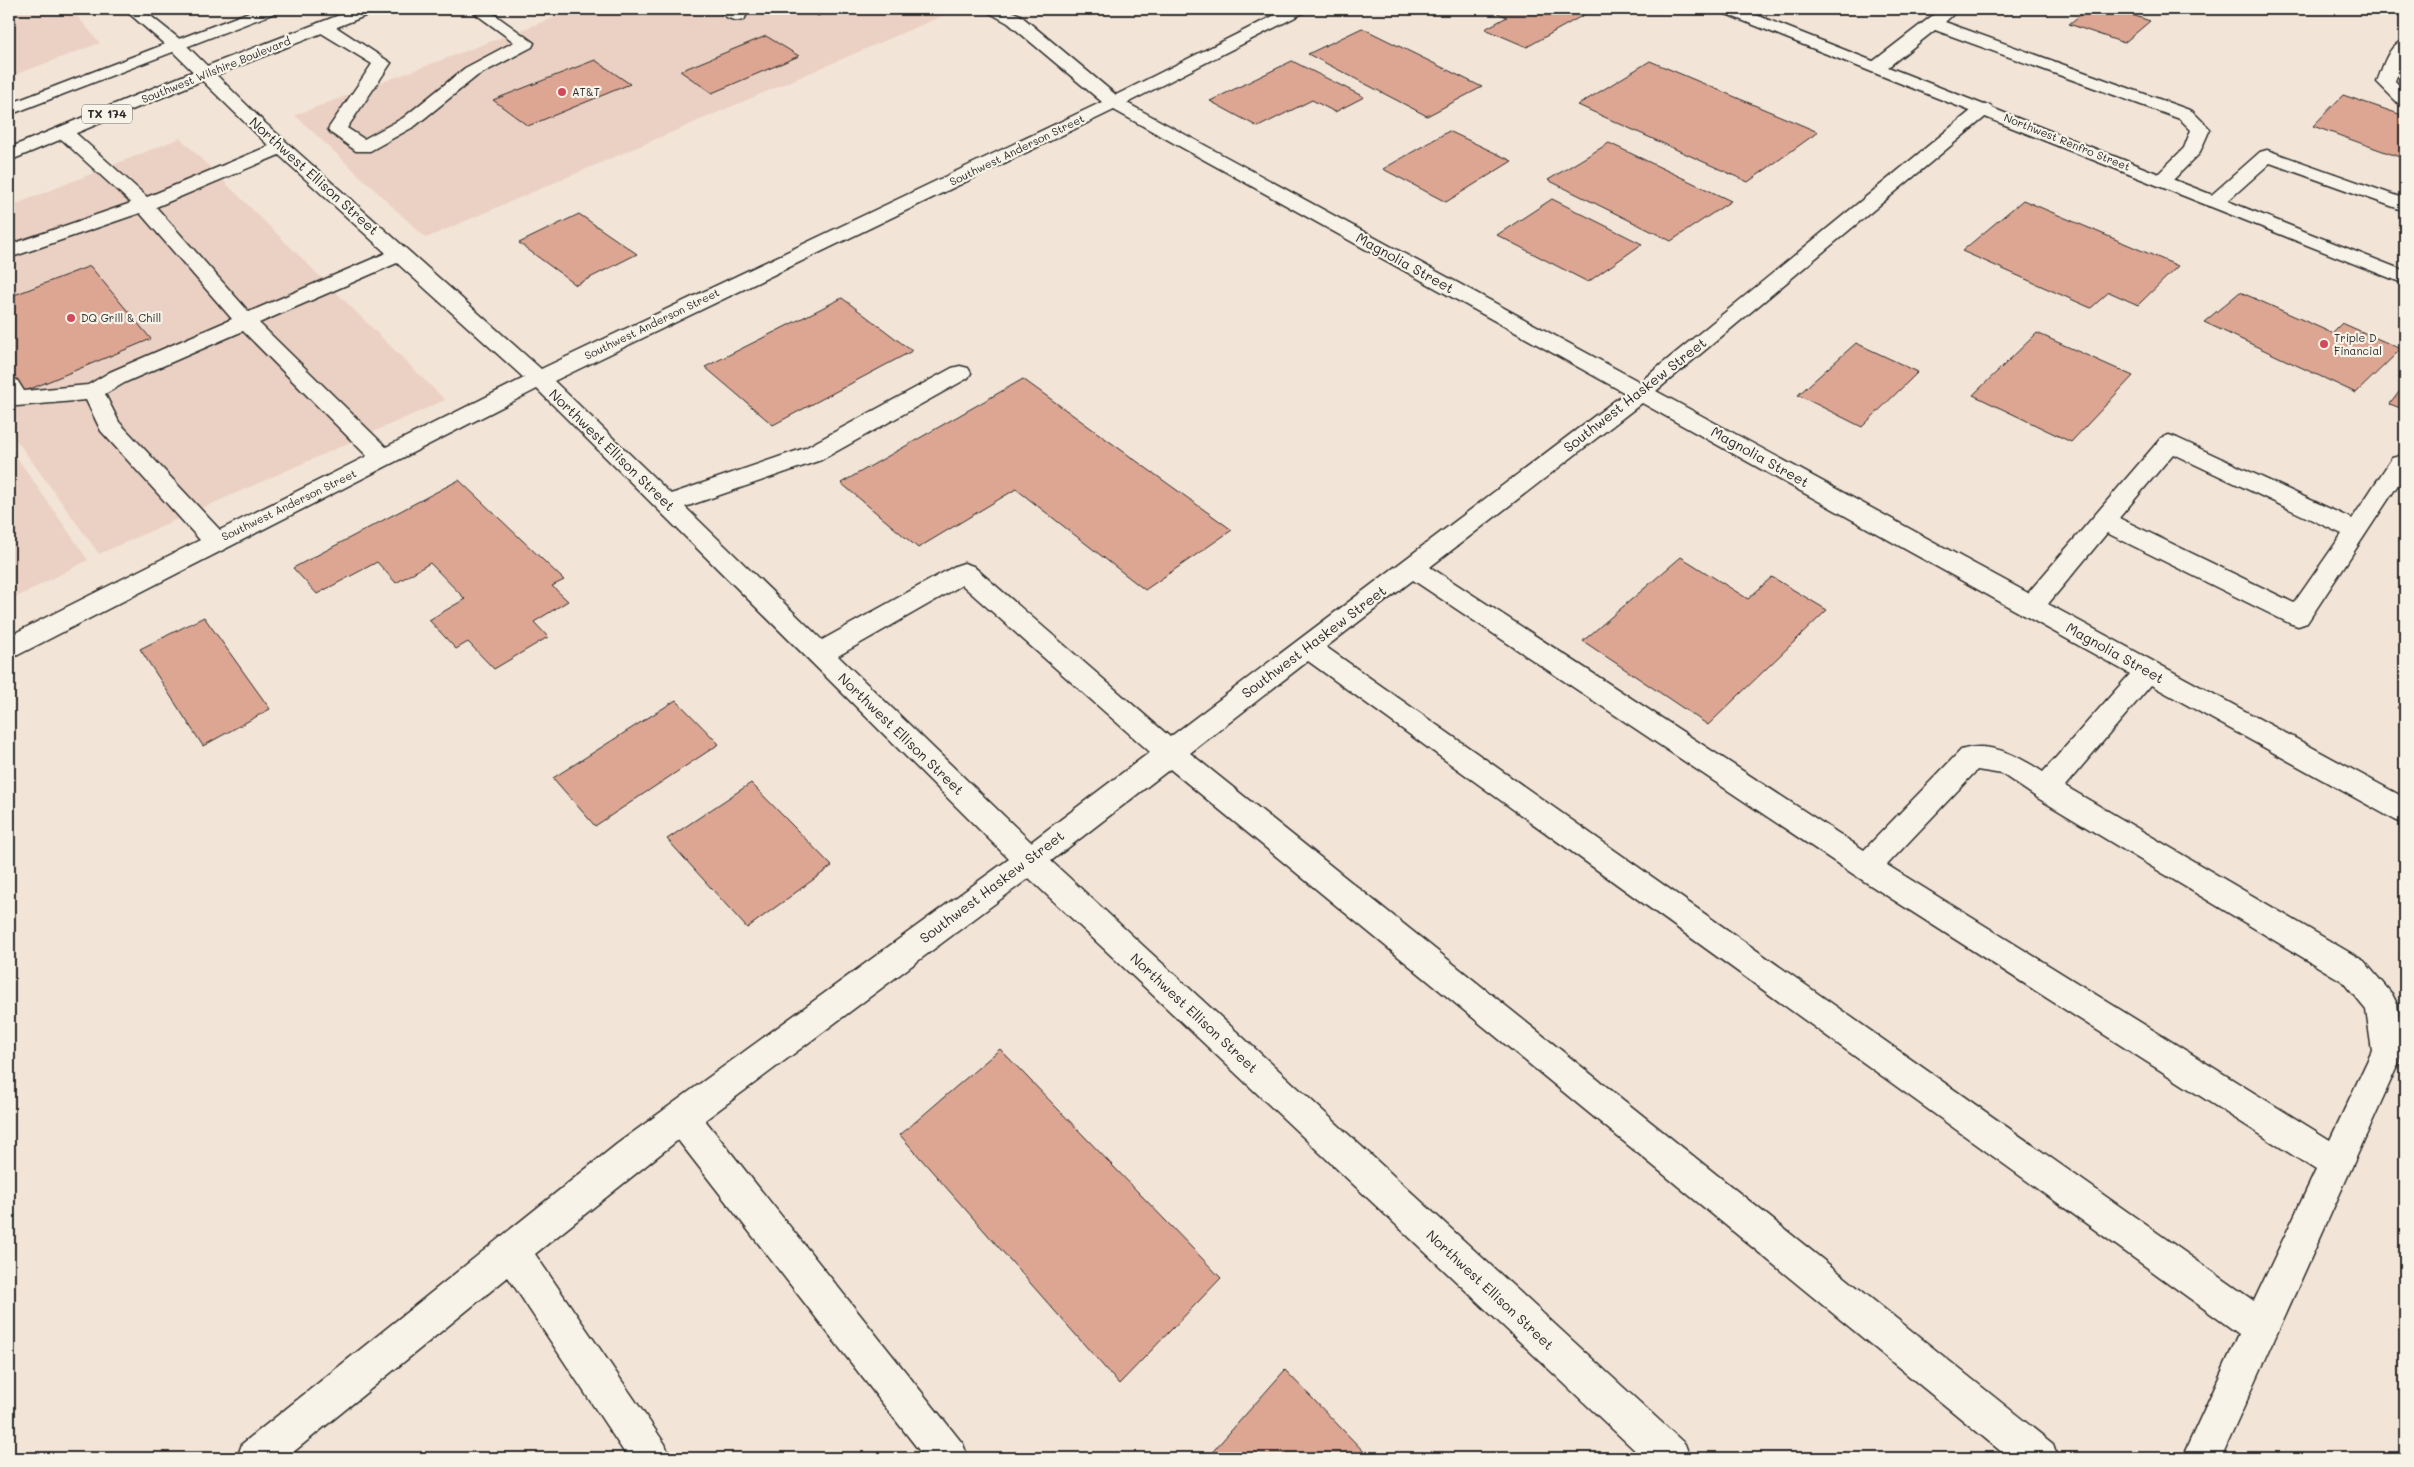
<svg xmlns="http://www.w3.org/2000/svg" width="2414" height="1467" viewBox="0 0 2414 1467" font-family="Mali,sans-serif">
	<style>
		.built { fill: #ebd1c3 }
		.building { fill: #dca693; stroke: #2b2b2b }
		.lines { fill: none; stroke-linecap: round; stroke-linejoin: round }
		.minor-casing { stroke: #2b2b2b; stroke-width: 3 }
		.major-casing { stroke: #2b2b2b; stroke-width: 3 }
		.minor { fill: #f7f3e8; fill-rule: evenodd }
		.major { fill: #f7f3e8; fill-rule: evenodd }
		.poi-dot { fill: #d1495b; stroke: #f7f3e8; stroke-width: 2 }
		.labels { text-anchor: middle; stroke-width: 4.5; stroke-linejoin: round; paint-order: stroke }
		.far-street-label { font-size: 11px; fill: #2b2b2b; stroke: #f7f3e8 }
		.far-poi-label { font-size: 11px; fill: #2b2b2b; stroke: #f7f3e8; text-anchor: start }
		.shield { fill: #f7f3e8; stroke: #686764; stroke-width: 1 }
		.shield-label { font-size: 12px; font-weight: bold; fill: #2b2b2b }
		.street-label { font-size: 14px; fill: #2b2b2b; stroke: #f7f3e8 }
	</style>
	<rect width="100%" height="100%" fill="#f2e4d7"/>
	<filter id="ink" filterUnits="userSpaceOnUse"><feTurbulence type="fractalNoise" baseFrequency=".02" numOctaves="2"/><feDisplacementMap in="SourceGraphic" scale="10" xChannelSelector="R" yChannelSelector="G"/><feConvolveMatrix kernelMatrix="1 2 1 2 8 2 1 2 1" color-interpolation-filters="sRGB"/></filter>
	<g filter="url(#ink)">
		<g class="built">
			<path d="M9 9H71L100 43 9 77Z"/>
			<path d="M577 9H942L949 13 426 238 295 115Z"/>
			<path d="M180 138 445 400 99 554 9 430V207Z"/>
			<path d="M9 446 88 560 9 601Z"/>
		</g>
		<g class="building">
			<path d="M806 9H835L818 16Z"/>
			<path d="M1488 9H1577L1587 13 1527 47 1485 29 1507 17Z"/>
			<path d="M2088 9H2114L2150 21 2124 43 2069 24Z"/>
			<path d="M2158 9H2180L2173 14Z"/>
			<path d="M1362 28 1482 87 1427 116 1308 54Z"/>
			<path d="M766 36 799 56 712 93 680 71Z"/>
			<path d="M595 60 630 84 528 126 493 100Z"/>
			<path d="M1292 61 1364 97 1335 112 1312 100 1258 127 1210 101Z"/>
			<path d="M1650 61 1818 132 1748 182 1578 105Z"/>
			<path d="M2343 95 2405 116V159L2313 126Z"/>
			<path d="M1449 131 1512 161 1446 202 1383 169Z"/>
			<path d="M1609 143 1731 201 1671 241 1548 180Z"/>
			<path d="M1552 199 1642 244 1588 282 1497 235Z"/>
			<path d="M2023 200 2178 266 2138 305 2109 292 2091 308 1962 251Z"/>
			<path d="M579 214 637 254 576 285 519 243Z"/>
			<path d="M90 266 151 339 23 392 9 371V297Z"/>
			<path d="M2240 292 2332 333 2342 323 2401 349 2356 393 2204 322Z"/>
			<path d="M842 298 912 351 773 425 705 367Z"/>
			<path d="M2037 333 2133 376 2071 442 1973 395Z"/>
			<path d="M1856 343 1918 372 1862 427 1798 395Z"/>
			<path d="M1023 379 1232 530 1145 590 1016 489 918 548 841 483Z"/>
			<path d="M2405 384V410L2390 404Z"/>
			<path d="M459 480 564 580 552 586 568 601 534 622 548 637 494 669 468 642 456 649 429 620 465 599 430 563 396 583 377 562 317 594 293 568Z"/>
			<path d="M1681 557 1748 599 1772 577 1827 610 1708 725 1583 641Z"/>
			<path d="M204 617 270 709 203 746 140 649Z"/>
			<path d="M2405 696V712L2397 708Z"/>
			<path d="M676 700 719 744 595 826 553 778Z"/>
			<path d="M751 783 832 866 747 928 667 839Z"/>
			<path d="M1000 1049 1221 1278 1119 1384 900 1135Z"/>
			<path d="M1285 1370 1370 1458H1207Z"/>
		</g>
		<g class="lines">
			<g class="minor-casing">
				<g id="minor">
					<path d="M124 9H142L182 41 265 123 541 369 1102 102 1008 23 988 12 986 9H1006L1020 15 1116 95 1287 9H1307L1305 12 1127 103 1640 382 1978 105H1990L1993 109 1990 113 1656 391 2028 593 2161 438 2169 435 2177 438 2352 519 2392 458 2400 456 2405 458V474L2307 623 2298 626 2289 623 2107 533 2048 604 2405 798V824L2395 820 2151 685 2065 786 2364 961 2392 994 2397 1004 2404 1051 2221 1458H2182L2239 1334 1308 661 1190 753 2053 1444 2058 1458H2009L1170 769 1051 861 1685 1444 1690 1458H1643L1029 878 705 1120 963 1444 968 1458H925L678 1140 535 1254 665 1444 670 1458H628L508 1277 286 1458H237L242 1444 617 1144 1009 859 537 389 18 655 9 658V636L200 540 101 431 86 400 17 406 9 404V378L17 380 24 391 88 385 110 372 232 319 140 213 9 258V245L131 203 58 136 55 132 58 128H70L147 197 269 146 170 49ZM1114 110 1625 393 1170 737 973 566 964 563 955 566 822 640 685 507 821 460 968 378 971 373 968 368 960 366 952 368 805 448 671 494 554 381ZM279 155 386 253 249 312 156 207ZM397 263 524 378 386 447 259 323ZM243 331 367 456 220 530 119 422 105 394 126 382ZM1642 403 2130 674 2043 772C2020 757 1990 740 1961 750L1864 850 1430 567ZM2173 454 2342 534 2294 603 2119 518ZM1413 580 1856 876 2316 1170 2254 1301 1326 647ZM962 585 1150 752 1031 842 838 656ZM1977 770 2002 774 2036 797 2342 981 2366 1010 2372 1051 2330 1140 1887 865Z"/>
					<path d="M469 9H487L534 43 532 47 477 76 415 126 370 151H356L331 133 328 129 372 64 318 31 316 27 318 23H330L391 63 347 128 364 139 403 118 465 68 514 42Z"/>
					<path d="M718 9H737L746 16 744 20C734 22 723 17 718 9Z"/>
					<path d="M1941 9H1959L1945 22 2192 111 2210 129 2199 154 2169 184H2155L2152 180 2184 148 2191 130 2180 119 1935 30 1883 71H1871L1868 67 1871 63Z"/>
					<path d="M2405 40V55L2395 81 2405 91V105L2399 104 2377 82C2383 67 2388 44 2405 40Z"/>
					<path d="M2267 150 2405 199V211L2270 163 2222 206H2208L2205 202 2208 198 2260 152Z"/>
				</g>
			</g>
			<g class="major-casing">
				<g id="major">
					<path d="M257 9H279L277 12 9 115V104Z"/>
					<path d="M355 9H377L375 12 211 77 9 161V148L199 69Z"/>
					<path d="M1719 9H1741L2405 271V284L1721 12Z"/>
				</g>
			</g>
			<use href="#minor" class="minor"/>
			<use href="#major" class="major"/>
		</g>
	</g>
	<g class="poi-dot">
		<circle cx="562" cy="92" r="5"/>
		<circle cx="71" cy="318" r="5"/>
		<circle cx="2324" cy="344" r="5"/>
	</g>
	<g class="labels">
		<g class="far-street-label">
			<text transform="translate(216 70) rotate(-22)" y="4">Southwest Wilshire Boulevard</text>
			<text transform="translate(2067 142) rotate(22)" y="4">Northwest Renfro Street</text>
			<text transform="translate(1017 150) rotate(-26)" y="4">Southwest Anderson Street</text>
			<text transform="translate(652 324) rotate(-26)" y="4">Southwest Anderson Street</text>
			<text transform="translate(289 505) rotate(-26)" y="4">Southwest Anderson Street</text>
		</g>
		<g class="far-poi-label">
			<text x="572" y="96">AT&amp;T</text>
			<text x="81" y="322">DQ Grill &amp; Chill</text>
			<text x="2334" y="342">Triple D<tspan x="2334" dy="13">Financial</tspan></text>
		</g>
		<rect class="shield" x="82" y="104.5" width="50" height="19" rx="4"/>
		<g class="shield-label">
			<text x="107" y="118">TX 174</text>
		</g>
		<g class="street-label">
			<text transform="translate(314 176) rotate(42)" y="5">Northwest Ellison Street</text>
			<text transform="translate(1405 263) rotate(29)" y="5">Magnolia Street</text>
			<text transform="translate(1635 395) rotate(-38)" y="5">Southwest Haskew Street</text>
			<text transform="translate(612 450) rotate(44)" y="5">Northwest Ellison Street</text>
			<text transform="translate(1760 457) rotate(29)" y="5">Magnolia Street</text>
			<text transform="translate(1314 642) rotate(-37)" y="5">Southwest Haskew Street</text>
			<text transform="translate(2115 653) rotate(29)" y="5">Magnolia Street</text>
			<text transform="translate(901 734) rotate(44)" y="5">Northwest Ellison Street</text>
			<text transform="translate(992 887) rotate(-37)" y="5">Southwest Haskew Street</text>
			<text transform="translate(1194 1013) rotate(43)" y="5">Northwest Ellison Street</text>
			<text transform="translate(1490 1290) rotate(43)" y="5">Northwest Ellison Street</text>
		</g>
	</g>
	<rect width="2414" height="1467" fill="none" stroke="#f7f3e8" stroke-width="30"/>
	<rect x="15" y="15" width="2384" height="1437" fill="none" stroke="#2b2b2b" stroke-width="2" filter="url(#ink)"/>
</svg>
